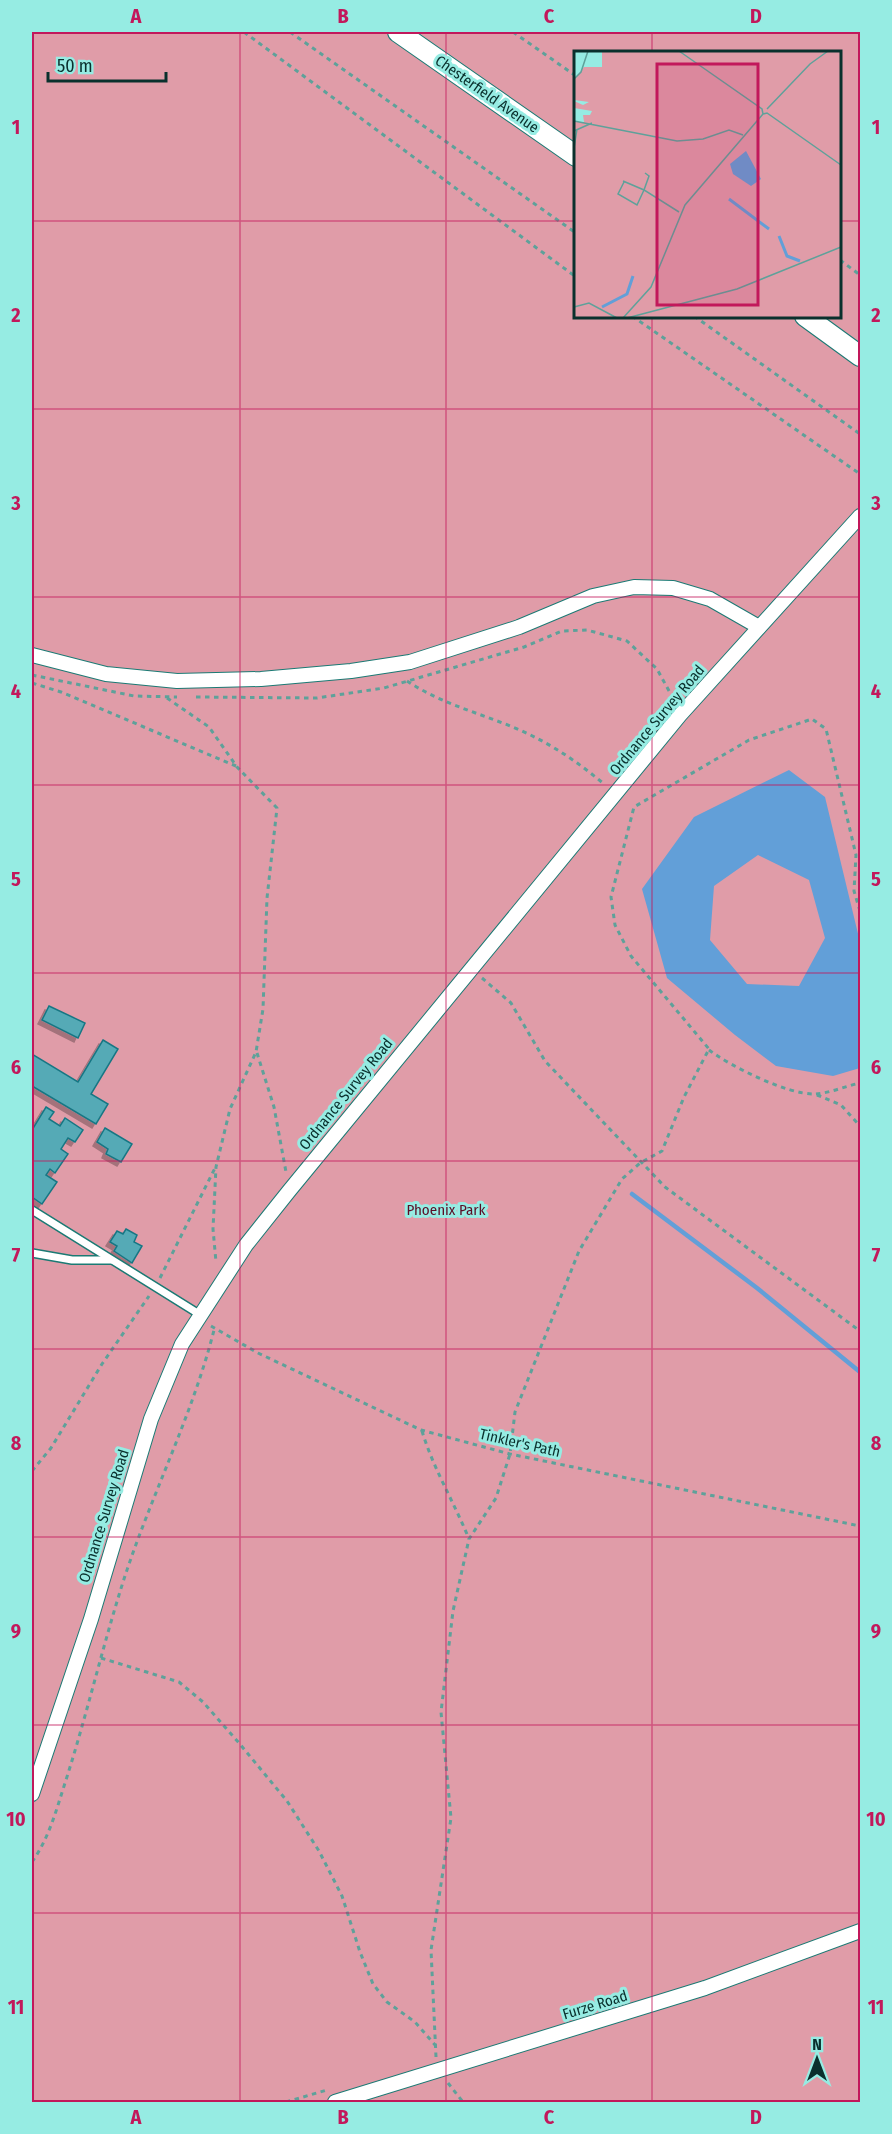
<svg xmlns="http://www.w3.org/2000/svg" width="892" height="2134" viewBox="0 0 892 2134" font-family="'Fira Sans Condensed',sans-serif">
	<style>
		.green { fill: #e09ca8; fill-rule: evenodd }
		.water { fill: #629fd8; fill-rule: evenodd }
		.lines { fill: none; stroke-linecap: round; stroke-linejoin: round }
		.stream { stroke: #629fd8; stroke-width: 4.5 }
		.building { fill: #54aab6; stroke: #187784; stroke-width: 1.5; filter: url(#shadow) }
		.lane-casing { stroke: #1b7a74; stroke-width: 10 }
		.street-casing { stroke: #1b7a74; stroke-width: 16 }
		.secondary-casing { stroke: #1b7a74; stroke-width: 22 }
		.path { stroke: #5ea19a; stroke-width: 3; stroke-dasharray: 4.5 4.5; stroke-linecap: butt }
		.lane { stroke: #fff; stroke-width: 7 }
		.street { stroke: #fff; stroke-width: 14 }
		.secondary { stroke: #fff; stroke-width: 20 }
		.grid { fill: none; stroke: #c2185b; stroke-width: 1.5; stroke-opacity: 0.55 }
		.labels { text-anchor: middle; stroke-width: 6; stroke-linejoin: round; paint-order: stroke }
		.street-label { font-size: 15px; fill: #0a302d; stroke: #96ece3 }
		.park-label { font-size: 15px; fill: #5a0e26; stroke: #96ece3 }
		.inset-river { fill: none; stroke: #629fd8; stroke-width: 3 }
		.inset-road { fill: none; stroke: #5ea19a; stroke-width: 1.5 }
		.view { fill: #c2185b; fill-opacity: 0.15; stroke: #c2185b; stroke-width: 3 }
		.inset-edge { fill: none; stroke: #0a302d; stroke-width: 3 }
		.neatline { fill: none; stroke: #c2185b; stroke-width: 2 }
		.grid-label { font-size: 20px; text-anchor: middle; font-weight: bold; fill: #c2185b }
	</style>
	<defs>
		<filter id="shadow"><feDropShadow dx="-4" dy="4" stdDeviation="0" flood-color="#0004"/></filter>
	</defs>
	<rect width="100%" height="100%" fill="#96ece3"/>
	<path class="green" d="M32 32H860V2102H32ZM576 52H840V316H576Z"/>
	<path class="water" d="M789 770 825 797 860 942V1068L833 1076 776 1066 735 1035 667 978 642 889 694 817ZM758 855 809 880 825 938 799 986 747 984 710 940 714 886Z"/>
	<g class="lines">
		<path class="stream" d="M632 1194 757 1288 860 1372"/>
	</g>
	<g class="building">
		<path d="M49 1006 85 1023 78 1038 42 1020Z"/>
		<path d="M103 1040 118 1049 91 1094 108 1104 96 1124 32 1086V1054L78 1082Z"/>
		<path d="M46 1107 54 1112 49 1119 60 1126 65 1118 83 1130 75 1142 68 1138 61 1149 68 1154 55 1173 50 1169 46 1175 57 1182 42 1204 32 1197V1130Z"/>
		<path d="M105 1128 132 1144 121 1162 106 1154 108 1149 97 1142Z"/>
		<path d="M126 1229 137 1235 134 1242 142 1246 132 1263 114 1251 117 1246 110 1242 117 1231 123 1234Z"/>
	</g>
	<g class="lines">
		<g class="lane-casing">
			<g id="lane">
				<path d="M32 1210 199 1314"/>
				<path d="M32 1253 72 1260H111"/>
			</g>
		</g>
		<g class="street-casing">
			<g id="street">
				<path d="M32 655 106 674 177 681 261 679 351 671 410 662 519 627 593 596 634 587 673 588 710 599 759 627"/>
				<path d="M32 1794 91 1619 151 1419 182 1344 246 1245 289 1191 680 715 860 516"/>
				<path d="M335 2102 705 1988 860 1931"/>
			</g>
		</g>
		<g class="secondary-casing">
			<g id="secondary">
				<path d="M398 32 576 156"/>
				<path d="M805 316 860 356"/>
			</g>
		</g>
		<g class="path">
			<path d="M244 32 576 277"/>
			<path d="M290 32 576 233"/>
			<path d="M513 32 576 76"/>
			<path d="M840 260 860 275"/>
			<path d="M632 316 860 474"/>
			<path d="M694 316 860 434"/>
			<path d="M32 675 134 696 177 697"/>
			<path d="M407 681C443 705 484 714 522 731 553 745 579 763 604 784"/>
			<path d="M32 683 61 692 236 766"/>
			<path d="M196 697 317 698 384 688 524 647 562 631 587 630 627 641 657 669 674 700"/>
			<path d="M167 698 209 727 237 767 277 808 267 898 263 1009 256 1052 230 1109 216 1167 213 1229 216 1262"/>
			<path d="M482 978 511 1003 545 1061 665 1187 860 1331"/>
			<path d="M709 1050C730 1066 788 1095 815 1094 830 1093 846 1086 860 1083"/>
			<path d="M257 1053 274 1107 286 1172"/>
			<path d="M817 1095 841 1105 860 1126"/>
			<path d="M160 1278 215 1168"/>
			<path d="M211 1326 258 1353 421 1430 510 1454 860 1526"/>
			<path d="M422 1431C433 1468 454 1502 469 1539"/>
			<path d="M32 1471 51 1448 102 1364 149 1296"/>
			<path d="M101 1658 179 1682 203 1702 239 1743 287 1801 319 1851 342 1896 360 1952 373 1984 387 2002 415 2022 436 2046"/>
			<path d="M32 1862C49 1838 56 1811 65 1783 85 1721 100 1657 119 1595 146 1505 191 1421 214 1330"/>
			<path d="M436 2057 431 1950 451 1818 441 1712 453 1611 469 1539 496 1498 510 1454 515 1412 579 1251 622 1179 640 1163 662 1151 684 1097 709 1049 631 956 615 925 611 897 634 807 749 740 812 719 826 729 856 855 854 891 860 911"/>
			<path d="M448 2083 463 2102"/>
			<path d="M286 2102 327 2090"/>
		</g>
		<use href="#lane" class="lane"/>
		<use href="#street" class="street"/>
		<use href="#secondary" class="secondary"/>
	</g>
	<path class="grid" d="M240 32V2102M446 32V2102M652 32V52M32 221H576M840 221H860M652 316V2102M32 409H860M32 597H860M32 785H860M32 973H860M32 1161H860M32 1349H860M32 1537H860M32 1725H860M32 1913H860"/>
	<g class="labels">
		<g class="street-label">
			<text transform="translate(487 94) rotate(35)" y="5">Chesterfield Avenue</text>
			<text transform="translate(657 720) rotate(-50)" y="5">Ordnance Survey Road</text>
			<text transform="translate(346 1094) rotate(-51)" y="5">Ordnance Survey Road</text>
			<text transform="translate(520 1443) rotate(13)" y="5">Tinkler's Path</text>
			<text transform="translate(104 1516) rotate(-73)" y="5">Ordnance Survey Road</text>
			<text transform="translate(595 2005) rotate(-17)" y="5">Furze Road</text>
		</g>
		<g class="park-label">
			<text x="446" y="1215">Phoenix Park</text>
		</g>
	</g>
	<g transform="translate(574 51)">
		<rect width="267" height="267" fill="#96ece3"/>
		<path d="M28 0H267V267H0V71H10L9 64H16L18 60 0 57V50L9 54 15 51 0 49V29L10 16H28Z" fill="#e09ca8"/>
		<path d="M172 100 187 128 177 135 159 123 156 113Z" fill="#629fd8"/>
		<path class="inset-river" d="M155 148 195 178M205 185 213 205 226 210M28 256 53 243 59 225"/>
		<path class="inset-road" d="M105 0 188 58 189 63 193 62 267 114M0 28 7 21 14 0M193 58 236 13 254 0M0 70 103 90 129 88 155 79 169 84M0 80 18 72M0 97 3 78M71 122 75 125 70 139 105 161M49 130 70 139 63 154 44 143 50 131M0 256 15 252 43 267M49 267 77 236 111 154 189 63M53 267 163 238 267 196"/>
		<path class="view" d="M83 13H184V254H83Z"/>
		<rect width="267" height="267" class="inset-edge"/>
	</g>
	<rect width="892" height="2134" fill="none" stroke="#96ece3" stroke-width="66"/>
	<g transform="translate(817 2059)" stroke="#96ece3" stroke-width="4.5" paint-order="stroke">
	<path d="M0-4.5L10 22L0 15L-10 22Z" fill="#0a302d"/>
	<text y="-9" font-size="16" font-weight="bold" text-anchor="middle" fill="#0a302d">N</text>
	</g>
	<path d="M48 72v9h118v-9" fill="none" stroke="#0a302d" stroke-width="3"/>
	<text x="57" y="72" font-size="18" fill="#0a302d" stroke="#96ece3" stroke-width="4.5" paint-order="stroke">50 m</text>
	<rect x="33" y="33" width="826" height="2068" class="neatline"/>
	<g class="grid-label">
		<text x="136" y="23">A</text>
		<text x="343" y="23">B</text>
		<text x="549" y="23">C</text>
		<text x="756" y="23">D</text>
		<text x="16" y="134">1</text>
		<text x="876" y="134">1</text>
		<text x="16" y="322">2</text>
		<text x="876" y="322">2</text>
		<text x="16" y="510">3</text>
		<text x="876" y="510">3</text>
		<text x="16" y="698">4</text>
		<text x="876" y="698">4</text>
		<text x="16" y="886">5</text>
		<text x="876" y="886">5</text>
		<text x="16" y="1074">6</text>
		<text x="876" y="1074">6</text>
		<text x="16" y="1262">7</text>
		<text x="876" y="1262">7</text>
		<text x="16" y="1450">8</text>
		<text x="876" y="1450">8</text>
		<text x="16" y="1638">9</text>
		<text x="876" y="1638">9</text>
		<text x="16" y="1826">10</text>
		<text x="876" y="1826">10</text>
		<text x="16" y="2014">11</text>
		<text x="876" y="2014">11</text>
		<text x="136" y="2124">A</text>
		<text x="343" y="2124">B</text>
		<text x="549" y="2124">C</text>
		<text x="756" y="2124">D</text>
	</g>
</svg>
